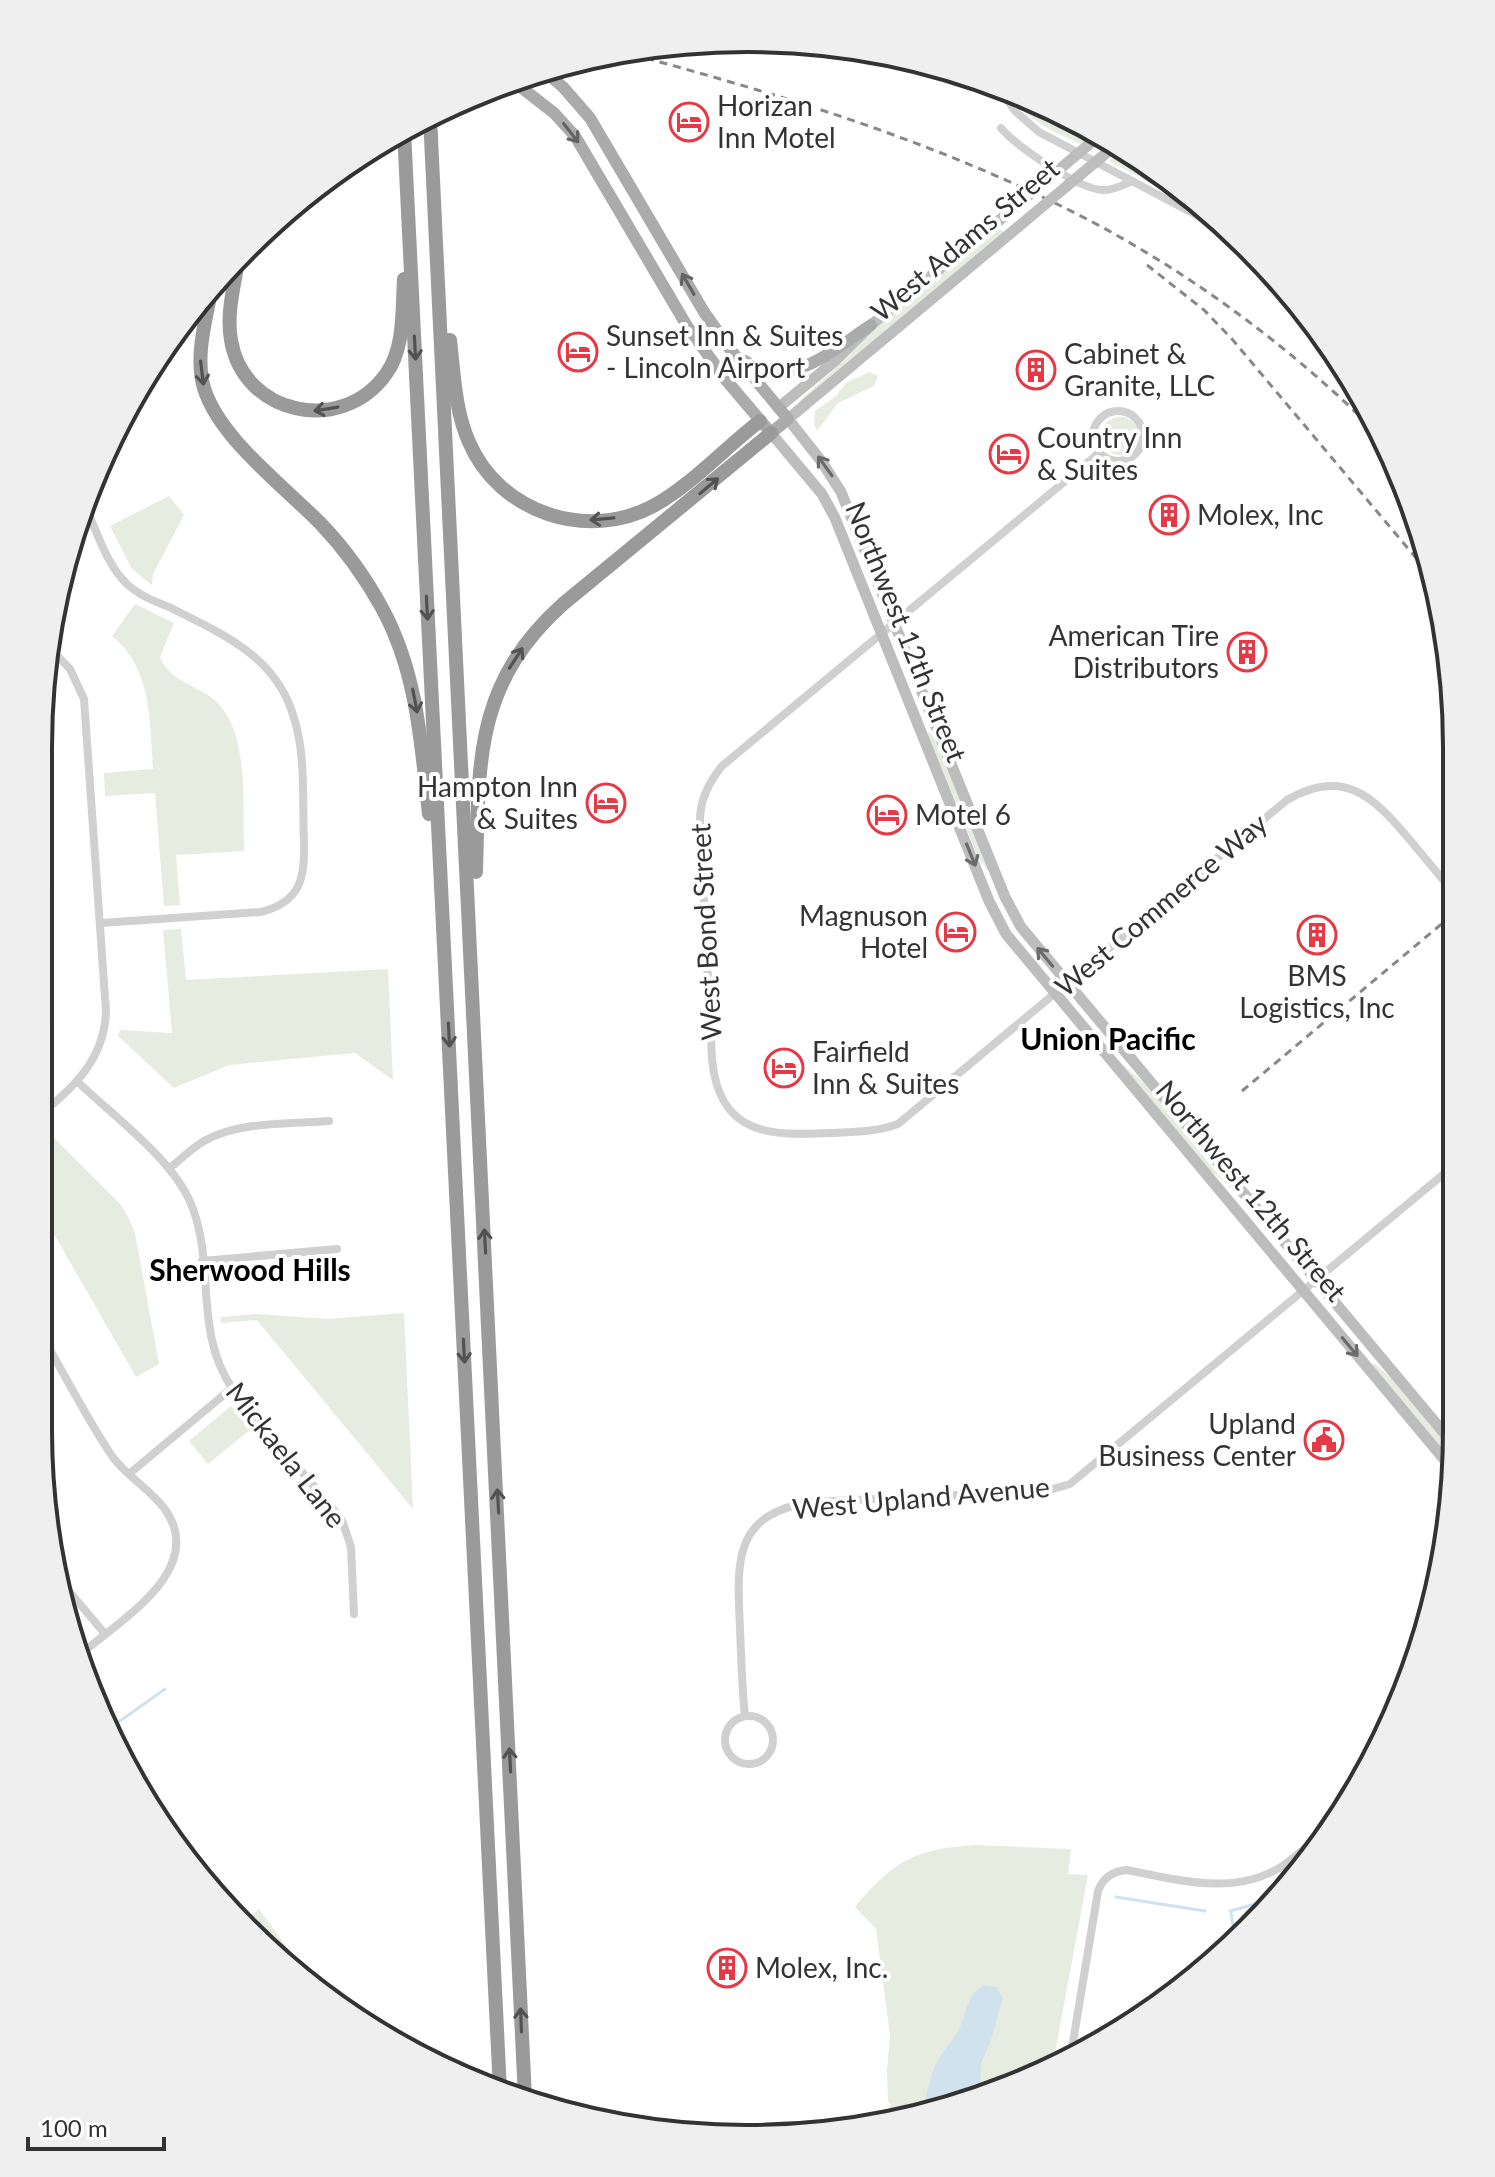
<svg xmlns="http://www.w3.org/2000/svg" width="1495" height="2177" viewBox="0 0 1495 2177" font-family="Lato,sans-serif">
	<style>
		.green { fill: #e6ecdf }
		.water { fill: #cfe2ee }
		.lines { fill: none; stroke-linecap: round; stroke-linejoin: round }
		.stream { stroke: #cfe2ee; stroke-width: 3 }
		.street { stroke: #d0d0d0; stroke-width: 8 }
		.secondary { stroke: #bdbdbd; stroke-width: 11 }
		.primary { stroke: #ababab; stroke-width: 12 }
		.highway { stroke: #9a9a9a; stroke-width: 14 }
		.rail { stroke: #888; stroke-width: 3; stroke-dasharray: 8 6; stroke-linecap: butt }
		.secondary-bridge { stroke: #bdbdbd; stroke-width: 11 }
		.oneway { stroke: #636363 }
		.oneway2 { stroke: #525252 }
		.oneway3 { stroke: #6a6a6a }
		.labels { text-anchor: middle; stroke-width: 8; stroke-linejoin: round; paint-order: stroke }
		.poi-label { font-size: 28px; fill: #333; stroke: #fff; text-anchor: start }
		.street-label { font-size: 28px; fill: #333; stroke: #fff }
		.neighbourhood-label { font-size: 30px; font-weight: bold; fill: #000; stroke: #fff }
		.rim { fill: none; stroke: #333; stroke-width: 4 }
	</style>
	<rect width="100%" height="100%" fill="#fff"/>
	<g class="green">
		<path d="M1006 88 1019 92 1095 133 1081 144C1050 131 1023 118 1006 88Z"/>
		<path d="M1124 148 1142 158 1213 216 1109 161Z"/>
		<path d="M999 228 1004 233 808 397 797 403 848 357 870 333Z"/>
		<path d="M869 372 878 376 874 386 838 403 817 431 814 424 815 411 836 396 846 383Z"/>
		<circle cx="1120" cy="436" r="19"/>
		<path d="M169 496 184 515 153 574 152 585 132 569 110 526Z"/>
		<path d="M135 604 174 623 160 657C169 680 193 684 212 698 251 728 242 805 244 851L176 855 180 905 164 906 155 793 105 796 104 773 153 769C150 722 152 668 112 636Z"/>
		<path d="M930 732 939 745 990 870 988 871 978 857 927 733Z"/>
		<path d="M181 929 186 980 388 969 393 1080 355 1053 229 1065 174 1088 118 1036 120 1030 172 1033 163 930Z"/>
		<path d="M1122 1064 1145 1084 1226 1184 1205 1166 1120 1065Z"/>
		<path d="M44 1128 121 1205 129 1219 135 1233 159 1364 136 1377 38 1206V1133Z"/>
		<path d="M404 1313 413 1509 257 1320 221 1323 220 1317 256 1314 328 1319Z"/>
		<path d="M1374 1363 1396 1382 1455 1453 1454 1463 1372 1365Z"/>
		<path d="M231 1406 251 1429 208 1464 189 1441Z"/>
		<path d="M976 1845 1071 1849 1068 1874 1088 1875 1052 2069 885 2125 872 2126 891 2105 888 2101 887 2071 890 2035 876 1929 855 1907C894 1861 914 1849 976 1845Z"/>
		<path d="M259 1909 289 1950 276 1959 243 1921Z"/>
	</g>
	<path class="water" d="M984 1985 996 1987 1003 1998 991 2040 981 2063 980 2093 923 2113C926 2095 930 2074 939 2058 945 2048 955 2038 960 2027 968 2010 966 1996 984 1985Z"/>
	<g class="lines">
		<g class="stream">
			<path d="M113 1726 165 1689"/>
			<path d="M1116 1897 1205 1911"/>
			<path d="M1230 1911 1277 1898"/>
			<path d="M1231 1912 1234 1932"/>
		</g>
		<g class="street">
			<path d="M997 85 1015 111 1039 132 1240 238"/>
			<path d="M1001 128C1016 146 1080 190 1103 190 1113 191 1124 184 1133 181"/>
			<circle cx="1118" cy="436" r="25"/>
			<path d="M1099 453 722 766C709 782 700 799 700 820L712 1059C719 1135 769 1136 830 1133 853 1132 876 1132 898 1124L1287 800C1343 767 1373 796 1409 839 1425 858 1441 877 1457 897"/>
			<path d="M86 508C97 532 107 565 126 583 138 595 154 601 169 607 218 632 271 653 291 709 307 750 302 800 304 843 305 879 300 902 261 912L101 923"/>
			<path d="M78 1082C115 1118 176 1161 193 1209 215 1269 194 1331 232 1388L342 1520 351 1547 354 1614"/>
			<path d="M38 1117C73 1087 104 1061 106 1012L84 699 70 669 48 646"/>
			<path d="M170 1168C181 1159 192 1148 204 1141 240 1121 290 1124 329 1121"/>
			<path d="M202 1261 337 1249"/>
			<path d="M38 1329C63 1371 85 1416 112 1456 126 1476 149 1488 164 1508 209 1569 120 1620 81 1654"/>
			<path d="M129 1474 232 1388"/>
			<path d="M58 1578 105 1634"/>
			<circle cx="749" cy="1740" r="24"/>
			<path d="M745 1716C742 1687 741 1657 740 1628 737 1562 732 1513 813 1502L1046 1491 1070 1484 1457 1163"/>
			<path d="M1070 2060 1098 1891C1103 1878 1112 1871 1127 1870 1179 1880 1236 1897 1284 1865 1304 1851 1322 1832 1341 1816"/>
		</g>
		<g class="secondary">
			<path d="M1018 227 788 419 822 462 841 492 1005 897 1021 927 1455 1446"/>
			<path d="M778 408 835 361 871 325 1002 218"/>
			<path d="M771 433 822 494 835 518 989 901 1006 934 1453 1470"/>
		</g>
		<g class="primary">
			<path d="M513 81 554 113 575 136 687 326 726 380 771 433 788 419 730 349 704 312 590 118 563 87 544 71"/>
			<path d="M745 361C786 394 837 347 871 325"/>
		</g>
		<g class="highway">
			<path d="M430 117 525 2098"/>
			<path d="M404 130 500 2091"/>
			<path d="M239 255C235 283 226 312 231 340 243 415 342 436 386 374 405 348 402 310 404 279"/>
			<path d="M210 296C205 323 197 352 202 380 212 433 284 486 321 524 345 549 365 577 382 608 417 672 421 742 429 814"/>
			<path d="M450 340C454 374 455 411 469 442 499 513 588 542 655 505 690 486 727 446 760 421"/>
			<path d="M476 872C479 762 474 684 563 604L771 433"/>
		</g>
		<g class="rail">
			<path d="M619 51C769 91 919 136 1059 205 1180 264 1293 347 1387 443"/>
			<path d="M1147 265 1204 310 1232 339 1432 577"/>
			<path d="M1242 1091 1457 911"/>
		</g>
		<g class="secondary-bridge">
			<path d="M1002 218 1100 135"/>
			<path d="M1018 227 1117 144"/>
		</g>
	</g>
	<defs><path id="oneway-shaft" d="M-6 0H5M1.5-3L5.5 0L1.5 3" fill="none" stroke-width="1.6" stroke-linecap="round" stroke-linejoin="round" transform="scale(2)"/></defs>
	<g class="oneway">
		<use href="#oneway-shaft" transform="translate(571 133) rotate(52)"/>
		<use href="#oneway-shaft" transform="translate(688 284) rotate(-120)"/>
	</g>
	<g class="oneway2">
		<use href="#oneway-shaft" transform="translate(415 348) rotate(87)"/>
		<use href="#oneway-shaft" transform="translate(202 373) rotate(83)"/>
		<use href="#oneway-shaft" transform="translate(326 409) rotate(171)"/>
		<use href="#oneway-shaft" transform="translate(709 486) rotate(-40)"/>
		<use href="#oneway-shaft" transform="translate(602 519) rotate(175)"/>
		<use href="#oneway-shaft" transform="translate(427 608) rotate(87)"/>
		<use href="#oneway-shaft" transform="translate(516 658) rotate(-57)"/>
		<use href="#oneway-shaft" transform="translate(415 701) rotate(79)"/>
		<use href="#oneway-shaft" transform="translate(449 1035) rotate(87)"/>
		<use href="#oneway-shaft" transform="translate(485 1241) rotate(-93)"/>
		<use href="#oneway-shaft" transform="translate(464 1351) rotate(87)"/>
		<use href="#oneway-shaft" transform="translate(498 1501) rotate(-93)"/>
		<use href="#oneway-shaft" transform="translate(510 1760) rotate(-93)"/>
		<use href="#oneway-shaft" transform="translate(521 2020) rotate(-92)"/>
	</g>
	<g class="oneway3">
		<use href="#oneway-shaft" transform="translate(825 466) rotate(-126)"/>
		<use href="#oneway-shaft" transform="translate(971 855) rotate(68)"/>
		<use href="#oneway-shaft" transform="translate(1045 957) rotate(-130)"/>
		<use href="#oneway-shaft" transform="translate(1350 1347) rotate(50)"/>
	</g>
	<defs>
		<g id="hotel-ring" transform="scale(2)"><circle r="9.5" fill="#fff" stroke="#e63946" stroke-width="1.5"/><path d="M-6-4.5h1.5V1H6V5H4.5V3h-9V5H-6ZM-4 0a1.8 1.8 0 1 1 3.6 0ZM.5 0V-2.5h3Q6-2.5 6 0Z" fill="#e63946"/></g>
		<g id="building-ring" transform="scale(2)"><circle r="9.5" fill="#fff" stroke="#e63946" stroke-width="1.5"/><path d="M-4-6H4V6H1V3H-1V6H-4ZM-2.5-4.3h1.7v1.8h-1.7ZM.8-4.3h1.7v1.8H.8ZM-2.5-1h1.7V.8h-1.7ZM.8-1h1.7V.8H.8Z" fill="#e63946"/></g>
		<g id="civic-ring" transform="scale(2)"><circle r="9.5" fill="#fff" stroke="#e63946" stroke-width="1.5"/><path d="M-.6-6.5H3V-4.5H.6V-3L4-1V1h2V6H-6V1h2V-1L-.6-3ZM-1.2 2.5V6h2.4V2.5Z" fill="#e63946"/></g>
	</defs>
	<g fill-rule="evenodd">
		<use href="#hotel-ring" x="689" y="122"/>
		<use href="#hotel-ring" x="578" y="352"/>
		<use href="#building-ring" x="1036" y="370"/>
		<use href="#hotel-ring" x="1009" y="454"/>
		<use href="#building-ring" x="1169" y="515"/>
		<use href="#building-ring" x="1247" y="652"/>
		<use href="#hotel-ring" x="606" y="803"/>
		<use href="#hotel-ring" x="887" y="815"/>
		<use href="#hotel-ring" x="956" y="932"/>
		<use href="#building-ring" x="1317" y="935"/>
		<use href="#hotel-ring" x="784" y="1068"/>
		<use href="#civic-ring" x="1324" y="1440"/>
		<use href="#building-ring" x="727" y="1968"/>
	</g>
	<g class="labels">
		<g class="poi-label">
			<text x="717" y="116">Horizan<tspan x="717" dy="32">Inn Motel</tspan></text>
			<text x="606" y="346">Sunset Inn &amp; Suites<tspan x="606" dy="32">- Lincoln Airport</tspan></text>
			<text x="1064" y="364">Cabinet &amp;<tspan x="1064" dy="32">Granite, LLC</tspan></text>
			<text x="1037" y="448">Country Inn<tspan x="1037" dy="32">&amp; Suites</tspan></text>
			<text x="1197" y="525">Molex, Inc</text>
			<text x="1219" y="646" text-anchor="end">American Tire<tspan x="1219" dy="32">Distributors</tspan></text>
			<text x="578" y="797" text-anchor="end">Hampton Inn<tspan x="578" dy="32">&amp; Suites</tspan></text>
			<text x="915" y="825">Motel 6</text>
			<text x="928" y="926" text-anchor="end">Magnuson<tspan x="928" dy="32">Hotel</tspan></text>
			<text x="1317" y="986" text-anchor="middle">BMS<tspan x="1317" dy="32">Logistics, Inc</tspan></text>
			<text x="812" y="1062">Fairfield<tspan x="812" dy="32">Inn &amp; Suites</tspan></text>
			<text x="1296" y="1434" text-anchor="end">Upland<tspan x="1296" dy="32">Business Center</tspan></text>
			<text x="755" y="1978">Molex, Inc.</text>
		</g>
		<g class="street-label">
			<text transform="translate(965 240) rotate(-40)" y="10">West Adams Street</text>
			<text transform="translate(906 632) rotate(68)" y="10">Northwest 12th Street</text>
			<text transform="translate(1161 905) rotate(-40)" y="10">West Commerce Way</text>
			<text transform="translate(706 932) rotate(-93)" y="10">West Bond Street</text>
			<text transform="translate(1251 1191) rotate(50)" y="10">Northwest 12th Street</text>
			<text transform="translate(286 1455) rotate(52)" y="10">Mickaela Lane</text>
			<text transform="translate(921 1498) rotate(-5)" y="10">West Upland Avenue</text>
		</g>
		<g class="neighbourhood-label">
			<text x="1108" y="1050">Union Pacific</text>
			<text x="250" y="1281">Sherwood Hills</text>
		</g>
	</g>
	<path d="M0 0H1495V2177H0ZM747 52H748A695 695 0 0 1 1443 747V1430A695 695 0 0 1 748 2125H747A695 695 0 0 1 52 1430V747A695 695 0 0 1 747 52Z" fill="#efefef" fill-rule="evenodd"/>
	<path class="rim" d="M747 52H748A695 695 0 0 1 1443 747V1430A695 695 0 0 1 748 2125H747A695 695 0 0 1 52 1430V747A695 695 0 0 1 747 52Z"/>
	<path d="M28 2137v12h136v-12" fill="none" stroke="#333333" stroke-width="4"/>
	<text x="40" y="2137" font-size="24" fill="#333333" stroke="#ffffff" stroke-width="6" paint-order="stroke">100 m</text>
</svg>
